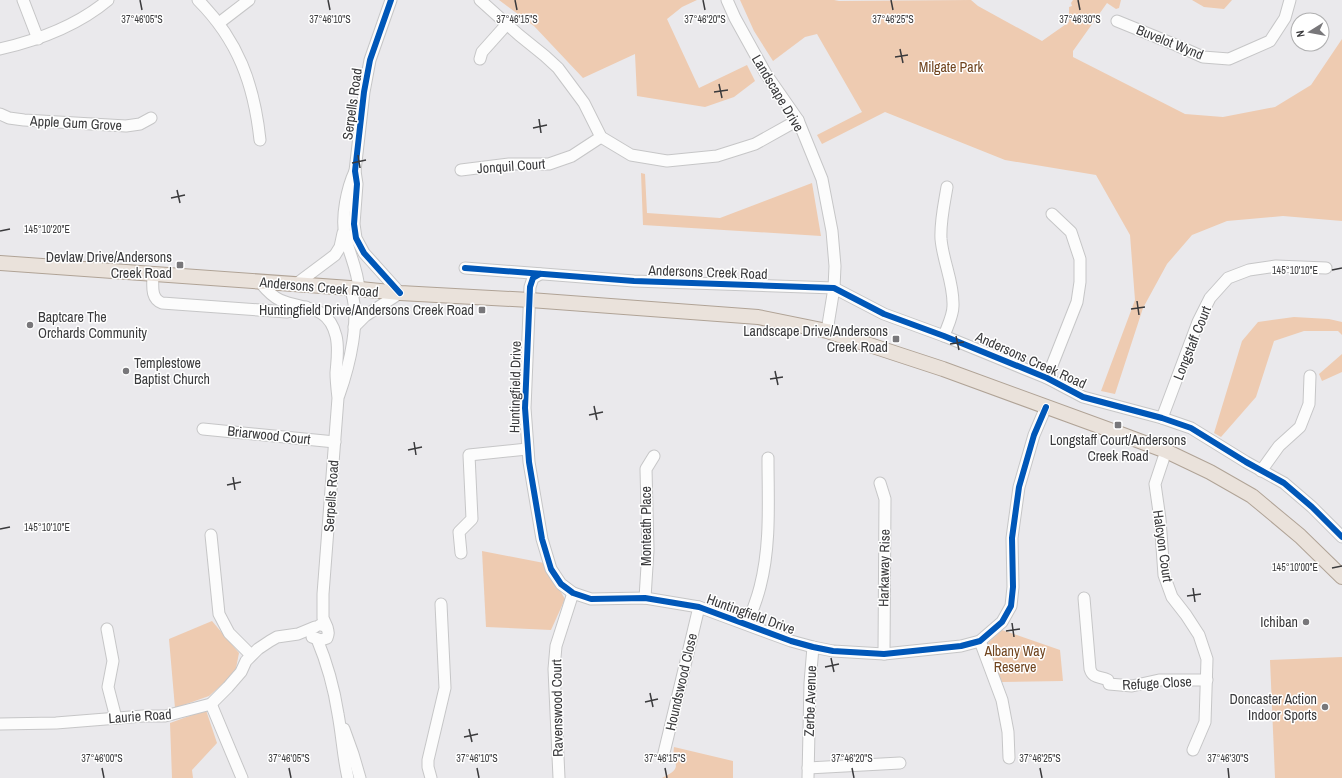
<svg xmlns="http://www.w3.org/2000/svg" width="1342" height="778" viewBox="0 0 1342 778" font-family="'Archivo Narrow',sans-serif">
	<style>
		.green { fill: #eecbb1 }
		.lines { fill: none; stroke-linecap: round; stroke-linejoin: round }
		.minor-casing { stroke: #c6c6c7; stroke-width: 13 }
		.major-casing { stroke: #b0a396; stroke-width: 16 }
		.minor { stroke: #fcfcfc; stroke-width: 11 }
		.major { stroke: #eae2db; stroke-width: 14 }
		.cycleway-casing { stroke: #fff; stroke-width: 8 }
		.cycleway { stroke: #0057b8; stroke-width: 6 }
		.ticks { fill: none; stroke: #3a3a3c; stroke-width: 1.5 }
		.poi-dot { fill: #78777a; stroke: #fff; stroke-width: 1.5 }
		.labels { text-anchor: middle; stroke-width: 3; stroke-linejoin: round; paint-order: stroke }
		.street-label { font-size: 14px; fill: #3a3a3c; stroke: #fff }
		.park-label { font-size: 14px; fill: #70441e; stroke: #fff }
		.poi-label { font-size: 14px; fill: #3a3a3c; stroke: #fff; text-anchor: end }
		.ticks-label { font-size: 10px; text-anchor: middle; fill: #3a3a3c; stroke: #fff; stroke-width: 3; stroke-linejoin: round; paint-order: stroke }
	</style>
	<rect width="100%" height="100%" fill="#eae9ec"/>
	<g class="green">
		<path d="M499 0H697L682 7 667 19 699 88 747 65 755 81 734 97 705 107 637 96 635 54 583 78 534 26Z"/>
		<path d="M740 0H834L839 1 971 0 978 6 1042 41 1069 22V7L1072 6 1071 3 1073 0H1121L1119 8 1116 9 1107 3 1073 51V57L1185 114 1223 117 1275 107 1311 85 1342 39V221L1283 216 1227 221 1192 235 1167 264 1143 308 1115 394 1101 391 1135 300 1130 235 1096 175 1005 160 885 112 822 144 817 135 862 112 817 34 805 37 773 61 754 31Z"/>
		<path d="M1192 0H1232L1224 9 1204 7Z"/>
		<path d="M641 173 645 174 647 213 720 218 812 183 821 236 643 225Z"/>
		<path d="M1294 317 1329 319 1342 322V335L1338 331H1304L1274 341 1256 397 1221 437 1214 433 1242 341 1258 322Z"/>
		<path d="M1342 354V372L1322 381 1319 374Z"/>
		<path d="M482 551 544 563 565 599 551 630 486 627Z"/>
		<path d="M212 621 239 653 235 673 209 696 175 708 169 639Z"/>
		<path d="M1002 630 1060 650 1063 681 1000 682 985 646Z"/>
		<path d="M1342 657V778H1275L1270 660Z"/>
		<path d="M206 710 217 743 192 770 193 778H172L170 723Z"/>
		<path d="M674 747 733 761V778H662C686 767 671 764 674 747Z"/>
	</g>
	<g class="lines">
		<g class="minor-casing">
			<g id="minor">
				<path d="M23 0 38 39"/>
				<path d="M198 0C238 40 254 84 260 140"/>
				<path d="M480 0 519 35 545 56 558 68 584 103 601 137 631 155 667 161 717 156 755 144 798 120"/>
				<path d="M727 0 735 18 766 74 798 120 822 179 832 231 835 266 834 288 827 331"/>
				<path d="M1117 21 1176 45 1203 57 1229 59 1270 41 1285 18 1290 0"/>
				<path d="M219 23 249 0"/>
				<path d="M0 49C39 40 77 26 108 0"/>
				<path d="M480 59 482 52 507 24"/>
				<path d="M0 114 9 118 24 120 126 126 140 124 151 118"/>
				<path d="M461 170 509 164H549L572 156 601 137"/>
				<path d="M355 171C347 188 341 217 345 235 349 254 358 270 359 290"/>
				<path d="M465 268 634 281 834 288 884 314 944 336 1047 378 1083 397 1162 418 1191 428 1246 462 1284 483 1312 507 1342 537"/>
				<path d="M153 274C153 285 150 298 162 303L287 312 306 307"/>
				<path d="M540 274 533 278 530 287 525 408 529 462 542 539 551 569 561 584 573 593 591 599 645 598 699 607 791 641 813 647 833 651 884 654 961 646 980 641 1002 622 1011 606 1013 587 1012 538 1019 487 1034 435 1046 407"/>
				<path d="M259 281C265 288 271 296 280 300 302 310 328 303 336 336 339 348 337 360 336 373 336 381 337 389 338 398L323 594V618L327 627"/>
				<path d="M295 285 335 255 340 247 343 233"/>
				<path d="M354 327 365 316 400 293 364 253 356 238 354 224 357 184 355 171 364 92 370 60 391 0"/>
				<path d="M944 336C947 327 953 316 953 306 954 283 943 262 941 239 940 222 944 205 947 187"/>
				<path d="M1047 378 1077 302 1080 282V259L1071 232 1052 214"/>
				<path d="M339 395C349 367 362 317 350 288"/>
				<path d="M1162 418 1198 322 1210 298 1228 278 1249 270 1276 266 1326 268"/>
				<path d="M203 429 335 442"/>
				<path d="M1166 451 1155 484 1160 519 1164 575 1172 597 1186 615 1199 635 1207 659 1205 722 1193 750"/>
				<path d="M1261 471 1279 446 1300 427 1309 404 1310 376"/>
				<path d="M880 483 885 499 884 654"/>
				<path d="M211 535 219 614 229 633 251 655"/>
				<path d="M461 553 459 532 472 519 469 455 527 449"/>
				<path d="M645 598 648 550 646 469 654 456"/>
				<path d="M1084 598 1090 669C1093 679 1100 676 1108 680L1109 684 1132 686 1159 680H1207"/>
				<path d="M747 624C752 612 757 599 760 587 771 545 768 501 768 458"/>
				<path d="M107 629 113 661 108 687 116 718"/>
				<path d="M312 637 321 640 327 638C330 631 327 625 320 625"/>
				<path d="M317 639C327 663 334 688 338 714 342 735 343 757 348 778"/>
				<path d="M980 641 1002 700 1008 732 1009 758"/>
				<path d="M211 704 242 778"/>
				<path d="M0 724 56 723 143 716H165L211 704 228 687 241 672 246 661 258 649 270 641 277 637 298 634 315 627"/>
				<path d="M344 729 353 754 360 778"/>
				<path d="M663 757 699 607"/>
				<path d="M808 768 900 763"/>
				<path d="M431 778 428 767V760L445 688 441 604"/>
				<path d="M559 778 554 669 556 646 573 593"/>
				<path d="M808 778 810 683 813 647"/>
			</g>
		</g>
		<g class="major-casing">
			<path id="major" d="M0 263 350 288 400 293 530 300 758 317 827 331 943 369 1110 430 1166 451 1210 472 1252 496 1300 536 1342 577"/>
		</g>
		<use href="#minor" class="minor"/>
		<use href="#major" class="major"/>
		<g class="cycleway-casing">
			<g id="cycleway">
				<path d="M391 0 370 60 364 92 355 171 357 184 354 224 356 238 364 253 400 293"/>
				<path d="M465 268 634 281 834 288 884 314 944 336 1047 378 1083 397 1162 418 1191 428 1246 462 1284 483 1312 507 1342 537"/>
				<path d="M540 274 533 278 530 287 525 408 529 462 542 539 551 569 561 584 573 593 591 599 645 598 699 607 791 641 813 647 833 651 884 654 961 646 980 641 1002 622 1011 606 1013 587 1012 538 1019 487 1034 435 1046 407"/>
			</g>
		</g>
		<use href="#cycleway" class="cycleway"/>
	</g>
	<path class="ticks" d="M140 0 142 10M328 0 330 10M515 0 517 10M703 0 705 10M891 0 893 10M1078 0 1080 10M900 49 903 63M895 57 908 55M719 84 722 98M714 92 728 90M539 119 541 133M533 128 547 125M358 155 360 168M352 163 366 160M177 190 180 203M171 198 185 195M0 231 10 229M1332 270 1342 268M1137 301 1139 315M1131 309 1145 307M956 336 959 350M950 344 964 342M775 371 778 385M770 379 783 377M594 406 597 420M589 415 603 412M414 442 416 455M408 450 422 447M233 477 235 490M227 485 241 482M0 529 10 527M1332 568 1342 566M1193 588 1195 602M1187 596 1201 594M1012 623 1014 637M1006 631 1020 629M831 658 834 672M825 667 839 664M650 693 653 707M645 702 658 699M469 729 472 742M464 737 478 734M102 768 104 778M289 768 291 778M477 768 479 778M665 768 667 778M852 768 854 778M1040 768 1042 778M1228 768 1229 778"/>
	<g class="poi-dot">
		<rect x="176" y="261" width="8" height="8" rx="2"/>
		<rect x="478" y="306" width="8" height="8" rx="2"/>
		<circle cx="30" cy="325" r="4"/>
		<rect x="892" y="335" width="8" height="8" rx="2"/>
		<circle cx="126" cy="371" r="4"/>
		<rect x="1114" y="421" width="8" height="8" rx="2"/>
		<circle cx="1306" cy="622" r="4"/>
		<circle cx="1325" cy="707" r="4"/>
	</g>
	<g class="labels">
		<g class="street-label">
			<text transform="translate(1170 42) rotate(22)" y="5">Buvelot Wynd</text>
			<text transform="translate(778 93) rotate(59)" y="5">Landscape Drive</text>
			<text transform="translate(352 104) rotate(-82)" y="5">Serpells Road</text>
			<text transform="translate(76 123) rotate(3)" y="5">Apple Gum Grove</text>
			<text transform="translate(511 166) rotate(-4)" y="5">Jonquil Court</text>
			<text transform="translate(708 272) rotate(2)" y="5">Andersons Creek Road</text>
			<text transform="translate(319 287) rotate(5)" y="5">Andersons Creek Road</text>
			<text transform="translate(1192 343) rotate(-68)" y="5">Longstaff Court</text>
			<text transform="translate(1031 360) rotate(24)" y="5">Andersons Creek Road</text>
			<text transform="translate(515 387) rotate(-89)" y="5">Huntingfield Drive</text>
			<text transform="translate(269 435) rotate(6)" y="5">Briarwood Court</text>
			<text transform="translate(331 496) rotate(-86)" y="5">Serpells Road</text>
			<text transform="translate(646 526) rotate(-90)" y="5">Monteath Place</text>
			<text transform="translate(1163 546) rotate(82)" y="5">Halcyon Court</text>
			<text transform="translate(884 568) rotate(-89)" y="5">Harkaway Rise</text>
			<text transform="translate(751 614) rotate(20)" y="5">Huntingfield Drive</text>
			<text transform="translate(681 682) rotate(-77)" y="5">Houndswood Close</text>
			<text transform="translate(1157 683) rotate(-3)" y="5">Refuge Close</text>
			<text transform="translate(810 701) rotate(-88)" y="5">Zerbe Avenue</text>
			<text transform="translate(557 708) rotate(-91)" y="5">Ravenswood Court</text>
			<text transform="translate(140 716) rotate(-4)" y="5">Laurie Road</text>
		</g>
		<g class="park-label">
			<text x="951" y="72">Milgate Park</text>
			<text x="1015" y="656">Albany Way<tspan x="1015" dy="16">Reserve</tspan></text>
		</g>
		<g class="poi-label">
			<text x="172" y="262">Devlaw Drive/Andersons<tspan x="172" dy="16">Creek Road</tspan></text>
			<text x="474" y="315">Huntingfield Drive/Andersons Creek Road</text>
			<text x="38" y="322" text-anchor="start">Baptcare The<tspan x="38" dy="16">Orchards Community</tspan></text>
			<text x="888" y="336">Landscape Drive/Andersons<tspan x="888" dy="16">Creek Road</tspan></text>
			<text x="134" y="368" text-anchor="start">Templestowe<tspan x="134" dy="16">Baptist Church</tspan></text>
			<text x="1118" y="445" text-anchor="middle">Longstaff Court/Andersons<tspan x="1118" dy="16">Creek Road</tspan></text>
			<text x="1298" y="627">Ichiban</text>
			<text x="1317" y="704">Doncaster Action<tspan x="1317" dy="16">Indoor Sports</tspan></text>
		</g>
	</g>
	<g class="ticks-label">
		<text x="1080" y="23">37°46'30"S</text>
		<text x="142" y="23">37°46'05"S</text>
		<text x="330" y="23">37°46'10"S</text>
		<text x="517" y="23">37°46'15"S</text>
		<text x="705" y="23">37°46'20"S</text>
		<text x="893" y="23">37°46'25"S</text>
		<text x="47" y="233">145°10'20"E</text>
		<text x="1295" y="274">145°10'10"E</text>
		<text x="47" y="531">145°10'10"E</text>
		<text x="1295" y="571">145°10'00"E</text>
		<text x="102" y="762">37°46'00"S</text>
		<text x="289" y="762">37°46'05"S</text>
		<text x="477" y="762">37°46'10"S</text>
		<text x="665" y="762">37°46'15"S</text>
		<text x="852" y="762">37°46'20"S</text>
		<text x="1040" y="762">37°46'25"S</text>
		<text x="1228" y="762">37°46'30"S</text>
	</g>
	<g transform="translate(1310 32) rotate(259)"><circle r="19" fill="#ffffff" stroke="#b0b0b1"/>
	<path d="M0-3L7 15L0 10L-7 15Z" fill="#78777a"/>
	<text y="-6" font-size="11" font-weight="bold" text-anchor="middle" fill="#3a3a3c">N</text>
	</g>
</svg>
